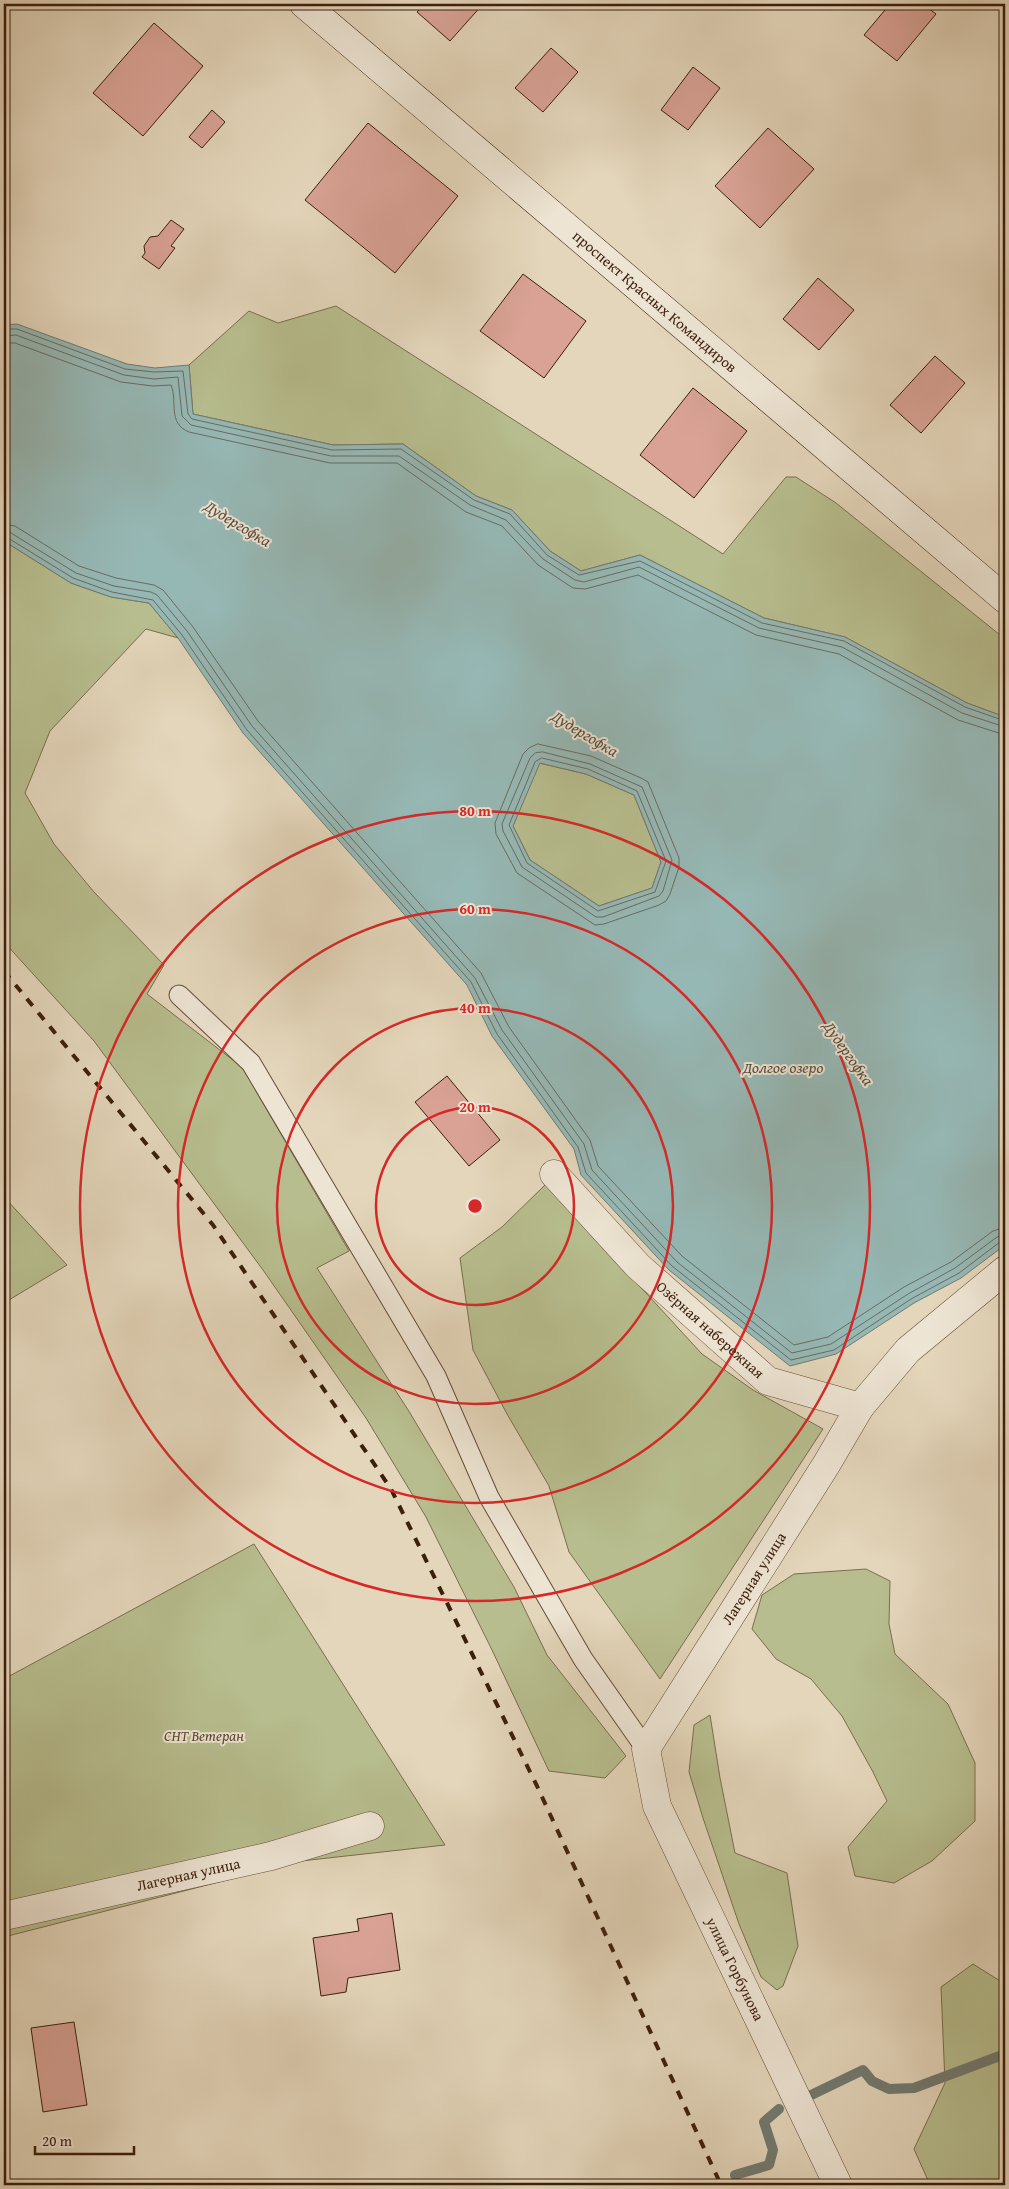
<svg xmlns="http://www.w3.org/2000/svg" width="1009" height="2189" viewBox="0 0 1009 2189" font-family="'Gentium Book Plus',serif">
	<style>
		.green { fill: #b7bd8e; stroke: #7a6e4d }
		.water { fill: #96b8b5; stroke: #727a71; fill-rule: evenodd }
		.lines { fill: none; stroke-linecap: round; stroke-linejoin: round }
		.shore { stroke: #696b60; stroke-width: 1 }
		.stream { stroke: #727a71; stroke-width: 10 }
		.building { fill: #d9a295; stroke: #3c1e0c }
		.lane-casing { stroke: #664c38; stroke-width: 21 }
		.street-casing { stroke: #664c38; stroke-width: 29 }
		.secondary-casing { stroke: #3c1e0c; stroke-width: 29 }
		.lane { stroke: #ede4d3; stroke-width: 19 }
		.street { stroke: #ede4d3; stroke-width: 28 }
		.secondary { stroke: #ede4d3; stroke-width: 28 }
		.rail { stroke: #3c1e0c; stroke-width: 4; stroke-dasharray: 9 9; stroke-linecap: butt }
		.ring { fill: none; stroke: #d62828; stroke-width: 2.5 }
		.labels { text-anchor: middle; stroke-width: 4; stroke-linejoin: round; paint-order: stroke }
		.street-label { font-size: 15px; fill: #3c1e0c; stroke: #ede4d3 }
		.park-label { font-size: 15px; font-style: italic; fill: #5b462c; stroke: #ede4d3 }
		.water-label { font-size: 16px; font-style: italic; fill: #574c3f; stroke: #ede4d3 }
		.centre { fill: #d62828; stroke: #ede4d3; stroke-width: 2.5 }
		.ring-label { font-size: 15px; text-anchor: middle; font-weight: bold; fill: #d62828; stroke: #ede4d3; stroke-width: 4; stroke-linejoin: round; paint-order: stroke }
	</style>
	<rect width="100%" height="100%" fill="#e4d6bb"/>
	<filter id="stains"><feTurbulence type="fractalNoise" baseFrequency=".004" numOctaves="4"/><feColorMatrix values="0 0 0 0 .2 0 0 0 0 .09 0 0 0 0 .02 0 0 0 .5 -.17"/></filter>
	<radialGradient id="worn" r=".72"><stop offset=".6" stop-color="#630" stop-opacity="0"/><stop offset="1" stop-color="#630" stop-opacity=".3"/></radialGradient>
	<g class="green">
		<path d="M336 306 723 554 786 477H796L836 503 1005 639V717L967 703 845 637 764 618 640 555 581 571 550 551 512 510 476 496 403 444 333 445 193 414 189 365 249 311 278 323Z"/>
		<path d="M4 541 71 583 111 597 149 603 178 638 146 629 50 731 25 793 54 844 94 892 164 965 147 994 242 1067 349 1251 317 1268 410 1413 514 1587 547 1655 626 1756 605 1778 549 1771 492 1650 426 1517 366 1418 263 1270 94 1041 4 942Z"/>
		<path d="M539 763 586 774 634 795 661 862 652 888 599 906 530 860 513 826Z"/>
		<path d="M546 1184 702 1354 753 1390 823 1429 660 1679 569 1552 549 1486 507 1414 473 1350 460 1258 502 1227Z"/>
		<path d="M4 1197 67 1265 4 1303Z"/>
		<path d="M254 1544 445 1845 301 1861 4 1937V1679Z"/>
		<path d="M866 1569 890 1581 889 1624 895 1654 948 1704 975 1763V1821L932 1861 894 1883 855 1876 848 1847 887 1801 873 1772 842 1716 811 1679 776 1659 752 1629 762 1595 794 1574Z"/>
		<path d="M710 1715 720 1778 735 1853 787 1873 798 1946 783 1986 777 1990 761 1977 739 1924 703 1818 689 1772 694 1725Z"/>
		<path d="M973 1964 1005 1984V2185H930L914 2149 945 2083 941 1987Z"/>
	</g>
	<path class="water" d="M17 324 127 364 155 368 189 365 193 414 333 445 403 444 476 496 512 510 550 551 581 571 640 555 764 618 845 637 967 703 1005 717V1245L961 1278 914 1303 836 1354 790 1366 669 1270 581 1175 574 1149 492 1036 467 985 243 733 178 638 149 603 111 597 71 583 4 541V325ZM540 763 586 774 634 795 661 862 652 888 599 906 530 860 513 826Z"/>
	<g class="lines">
		<g class="shore">
			<path d="M4 329H17L125 369 154 372 183 371 188 414 192 419 332 450 401 449 474 500 510 514 547 555 579 575 640 561 762 623 844 641 965 707 1005 721"/>
			<path d="M4 336 16 335 124 375 154 379 178 377 182 416 191 425 331 456H399L470 505 506 520 543 559 575 580 584 582 639 567 759 628 842 647 962 713 1005 727"/>
			<path d="M4 343H15L121 382 153 386 171 385C178 402 167 423 189 432L330 463H397L466 512 502 526 538 565 573 588 585 589 638 575 756 635 839 654 958 720 1005 735"/>
			<path d="M4 524 15 526 79 566 116 578 154 585 163 590 193 627 258 721 481 973 509 1027 590 1140 598 1166 682 1256 794 1345 828 1337 904 1287 951 1262 993 1231 1005 1227"/>
			<path d="M4 531 11 533 76 573 114 586 151 592 157 595 187 631 252 726 475 978 502 1030 584 1144 592 1170 677 1262 792 1353 831 1344 908 1294 955 1268 997 1237 1005 1235"/>
			<path d="M4 538H8L73 578 112 592 153 600 182 635 247 730 471 982 497 1034 578 1147 586 1173 672 1266 791 1360 834 1350 911 1299 959 1273 1000 1242 1005 1241"/>
			<path d="M538 744 591 756 641 778 648 782 679 858V867L670 894 666 901 659 905 604 924 595 925 517 873 496 834 495 823 523 754 529 748Z"/>
			<path d="M543 752 590 764 642 787 672 860 663 891 659 896 603 917H596L522 867 503 831 502 824 530 758 535 753Z"/>
			<path d="M542 758 588 769 637 791 666 861 655 892 598 911 527 863 509 825 535 762Z"/>
		</g>
		<g class="stream">
			<path d="M807 2097 863 2070 872 2081 889 2089 914 2088 1005 2054"/>
			<path d="M735 2175 769 2165 773 2150 764 2122 779 2109"/>
		</g>
	</g>
	<g class="building">
		<path d="M57 4H67L63 9Z"/>
		<path d="M425 4H483L450 41 417 12Z"/>
		<path d="M890 4H923L936 14 897 61 864 35Z"/>
		<path d="M154 23 203 66 143 136 93 93Z"/>
		<path d="M551 48 578 72 543 112 515 88Z"/>
		<path d="M693 67 720 88 688 130 661 110Z"/>
		<path d="M212 110 225 122 202 148 189 137Z"/>
		<path d="M368 123 458 196 395 273 305 200Z"/>
		<path d="M768 128 814 169 760 228 715 186Z"/>
		<path d="M171 220 184 229 171 246 175 248 159 269 142 257 145 253 144 246 150 237 158 236Z"/>
		<path d="M523 274 586 321 544 378 480 331Z"/>
		<path d="M818 278 854 310 819 350 783 319Z"/>
		<path d="M935 356 965 383 921 433 890 405Z"/>
		<path d="M693 388 747 431 694 498 640 455Z"/>
		<path d="M447 1076 500 1140 469 1166 415 1102Z"/>
		<path d="M392 1913 400 1970 348 1978 346 1992 321 1996 313 1938 359 1931 357 1919Z"/>
		<path d="M74 2022 87 2105 43 2112 31 2028Z"/>
	</g>
	<g class="lines">
		<g class="lane-casing">
			<path id="lane" d="M179 995 251 1063 436 1376 489 1497 583 1659 646 1749"/>
		</g>
		<g class="street-casing">
			<g id="street">
				<path id="s1" d="M554 1174 638 1266 768 1381 860 1407 908 1350 1005 1270"/>
				<path id="s2" d="M4 1916 271 1856 370 1826"/>
				<path id="s3" d="M838 2185 657 1806 646 1749 826 1465 860 1407"/>
			</g>
		</g>
		<g class="secondary-casing">
			<g id="secondary">
				<path id="s4" d="M304 4 1005 599"/>
			</g>
		</g>
		<use href="#lane" class="lane"/>
		<use href="#street" class="street"/>
		<use href="#secondary" class="secondary"/>
		<path class="rail" d="M4 971 213 1225 391 1489 537 1786 721 2185"/>
	</g>
	<g class="ring">
		<circle cx="475" cy="1206" r="99"/>
		<circle cx="475" cy="1206" r="198"/>
		<circle cx="475" cy="1206" r="297"/>
		<circle cx="475" cy="1206" r="395"/>
	</g>
	<g class="labels">
		<g class="street-label">
			<text dy="5" stroke="none"><textPath href="#s4" startOffset="460">проспект Красных Командиров</textPath></text>
			<text dy="5" stroke="none"><textPath href="#s1" startOffset="221">Озёрная набережная</textPath></text>
			<text dy="5" stroke="none"><textPath href="#s3" startOffset="680">Лагерная улица</textPath></text>
			<text dy="5" stroke="none"><textPath href="#s2" startOffset="189">Лагерная улица</textPath></text>
			<text transform="translate(735 1969) rotate(64)" y="5">улица Горбунова</text>
		</g>
		<g class="park-label">
			<text x="204" y="1741">СНТ Ветеран</text>
		</g>
		<g class="water-label">
			<text transform="translate(238 523) rotate(31)" y="6">Дудергофка</text>
			<text transform="translate(585 733) rotate(31)" y="6">Дудергофка</text>
			<text transform="translate(849 1053) rotate(55)" y="6">Дудергофка</text>
			<text x="783" y="1073">Долгое озеро</text>
		</g>
	</g>
	<circle cx="475" cy="1206" r="8" class="centre"/>
	<g class="ring-label">
		<text x="475" y="816">80 m</text>
		<text x="475" y="914">60 m</text>
		<text x="475" y="1013">40 m</text>
		<text x="475" y="1112">20 m</text>
	</g>
	<rect width="1009" height="2189" fill="none" stroke="#e4d6bb" stroke-width="20"/>
	<rect x="5" y="5" width="999" height="2179" fill="none" stroke="#3c1e0c" stroke-width="2.5"/>
	<rect x="10" y="10" width="989" height="2169" fill="none" stroke="#3c1e0c"/>
	<path d="M35 2146v8h99v-8" fill="none" stroke="#3c1e0c" stroke-width="2.5"/>
	<text x="42" y="2146" font-size="15" fill="#3c1e0c" stroke="#ede4d3" stroke-width="4" paint-order="stroke">20 m</text>
	<rect width="100%" height="100%" filter="url(#stains)"/>
	<rect width="100%" height="100%" fill="url(#worn)"/>
</svg>
